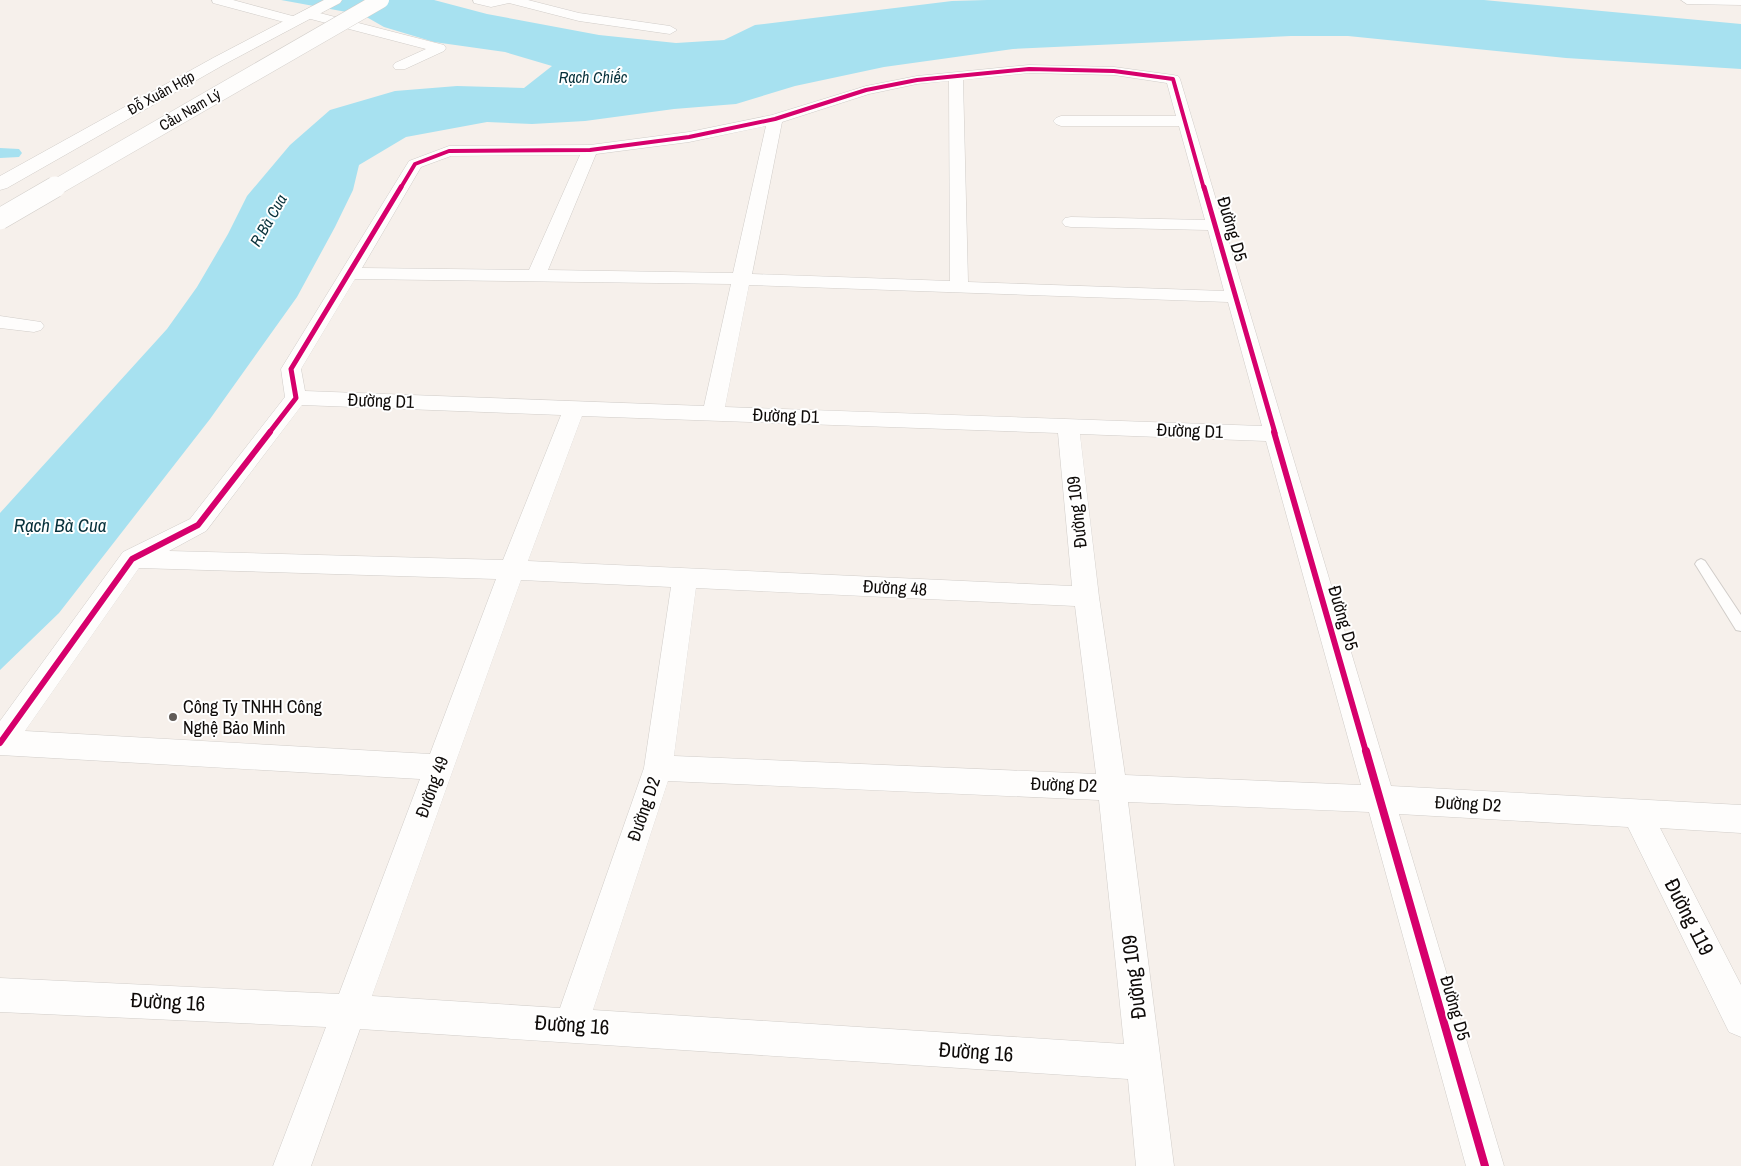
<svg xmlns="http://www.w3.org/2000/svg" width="1741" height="1166" viewBox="0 0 1741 1166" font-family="'Archivo Narrow',sans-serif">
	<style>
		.water { fill: #a7e1f0 }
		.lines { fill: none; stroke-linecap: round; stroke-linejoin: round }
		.canal { fill: #a7e1f0; fill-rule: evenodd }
		.service-casing { stroke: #d1cdc9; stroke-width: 2 }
		.minor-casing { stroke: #d1cdc9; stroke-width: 1 }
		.tertiary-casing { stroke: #d1cdc9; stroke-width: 1 }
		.service { fill: #fefdfc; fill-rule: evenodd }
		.minor { fill: #fefdfc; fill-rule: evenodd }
		.tertiary { fill: #fefdfc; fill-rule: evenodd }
		.secondary-bridge-far1-casing { stroke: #d1cdc9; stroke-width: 17; stroke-linecap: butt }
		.secondary-bridge-casing { stroke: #d1cdc9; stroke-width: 22; stroke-linecap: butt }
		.secondary-bridge-far1 { stroke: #fefdfc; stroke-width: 16 }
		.secondary-bridge { stroke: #fefdfc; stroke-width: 21 }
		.cycleway-far3-casing { stroke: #fff; stroke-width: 5.5 }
		.cycleway-far2-casing { stroke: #fff; stroke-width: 8 }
		.cycleway-far1-casing { stroke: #fff; stroke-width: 9 }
		.cycleway-casing { stroke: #fff; stroke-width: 11 }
		.cycleway-far3 { stroke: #d6006c; stroke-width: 4 }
		.cycleway-far2 { stroke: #d6006c; stroke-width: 5 }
		.cycleway-far1 { stroke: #d6006c; stroke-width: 6 }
		.cycleway { stroke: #d6006c; stroke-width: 8 }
		.poi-dot { fill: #605b58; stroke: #fff; stroke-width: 2 }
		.labels { text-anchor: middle; stroke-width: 4; stroke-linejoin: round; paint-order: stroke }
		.far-street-label { font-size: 15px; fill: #0f0b09; stroke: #fff }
		.far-water-label { font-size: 16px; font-style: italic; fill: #07313b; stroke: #fff }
		.street-label { font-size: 18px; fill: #0f0b09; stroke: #fff }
		.poi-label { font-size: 18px; fill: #0f0b09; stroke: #fff; text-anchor: start }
		.water-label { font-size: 19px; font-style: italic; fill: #07313b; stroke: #fff }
		.near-street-label { font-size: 21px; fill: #0f0b09; stroke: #fff }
	</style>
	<rect width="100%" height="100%" fill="#f6f0eb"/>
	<path class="water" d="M281 0H434L487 14 599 35 676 43 724 40 755 25 952 1 987 0H1484L1741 24V69L1566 58 1348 36H1291L1013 49 884 67 795 86 736 104 674 109 585 121 532 124 487 122 406 137 359 165 353 190 335 227 297 297 210 419 59 613 0 670V513L167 329 197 287 228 234 247 196 290 145 330 110 395 91 457 86 524 88 552 66 505 52 434 42 384 27 363 15Z"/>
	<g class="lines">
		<path class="canal" d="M0 148 19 149 22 153 19 157 0 158Z"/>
		<g class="service-casing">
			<path id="service" d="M1701 559 1705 561 1741 615V631L1736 630 1697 567 1695 564 1697 561Z"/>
		</g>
		<g class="minor-casing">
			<g id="minor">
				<path d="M212 0H233L300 18 302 21 295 25 213 3Z"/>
				<path d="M473 0H528L579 13 670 26 677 30 670 34 579 21 509 3 491 7 474 3Z"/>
				<path d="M1681 0H1741V5L1687 4Z"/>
				<path d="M308 10 444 45 446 48 444 51 405 69H395L393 66 395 63 426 49 303 17 301 14 303 11Z"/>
				<path d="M1029 65 1114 67 1173 75 1178 76 1180 79 1391 786 1741 805V833L1660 828 1741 985V1037L1729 1032 1628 827 1399 814 1504 1166H1466L1369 812 1128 802 1174 1166H1136L1128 1079 360 1029 311 1166H273L326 1027 0 1012V978L339 994 420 779 0 755V721L123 552 190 519 285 397 281 369 409 161 449 146 590 145 689 132 772 115 866 86 917 76ZM1029 73 1114 75 1167 83 1176 116H1061L1056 118 1053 121 1056 124 1061 126H1179L1205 220 1071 217 1065 218 1062 222 1065 226 1071 227 1208 230 1224 291 968 282 963 80ZM949 81 950 281 752 274 782 122 869 94 917 84ZM766 126 733 273 548 270 596 154 689 142ZM580 155 529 270 362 268 421 167 451 156ZM355 279 731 284 704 406 305 391 301 369ZM749 285 1228 302 1262 426 725 407ZM302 405 561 415 503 560 169 551 206 531ZM582 416 1058 433 1072 586 528 561ZM1080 434 1266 441 1361 785 1125 775 1099 597ZM139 568 496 579 430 754 25 731ZM521 580 671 587 644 768 560 1008 372 996ZM696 588 1075 606 1096 774 674 756ZM668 781 1099 800 1124 1044 593 1010Z"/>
				<path d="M0 316 41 322 44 326 41 330 34 332 0 328Z"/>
			</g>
		</g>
		<g class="tertiary-casing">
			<path id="tertiary" d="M324 0H342L340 3 225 64 7 188 0 190V176L213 58Z"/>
		</g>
		<use href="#service" class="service"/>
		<use href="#minor" class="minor"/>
		<use href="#tertiary" class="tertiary"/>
		<g class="secondary-bridge-far1-casing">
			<path id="secondary-bridge-far1" d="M53 189 381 0"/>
		</g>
		<g class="secondary-bridge-casing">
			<path id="secondary-bridge" d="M0 219 55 187"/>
		</g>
		<use href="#secondary-bridge-far1" class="secondary-bridge-far1"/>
		<use href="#secondary-bridge" class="secondary-bridge"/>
		<g class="cycleway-far3-casing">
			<path id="cycleway-far3" d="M400 189 415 164 449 151 590 150 689 137 775 119 866 90 917 80 1029 69 1114 71 1173 79 1204 189"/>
		</g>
		<g class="cycleway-far2-casing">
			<g id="cycleway-far2">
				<path d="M1204 187 1275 433"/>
				<path d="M269 433 296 398 291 369 401 187"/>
			</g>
		</g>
		<g class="cycleway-far1-casing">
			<g id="cycleway-far1">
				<path d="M1274 432 1366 752"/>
				<path d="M0 743 132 559 198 525 270 432"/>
			</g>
		</g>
		<g class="cycleway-casing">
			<path id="cycleway" d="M1366 751 1485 1166"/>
		</g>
		<use href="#cycleway-far3" class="cycleway-far3"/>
		<use href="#cycleway-far2" class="cycleway-far2"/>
		<use href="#cycleway-far1" class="cycleway-far1"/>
		<use href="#cycleway" class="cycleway"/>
	</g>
	<circle class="poi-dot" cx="173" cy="717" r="5"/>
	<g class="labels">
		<g class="far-street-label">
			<text transform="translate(161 93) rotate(-29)" y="5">Đỗ Xuân Hợp</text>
			<text transform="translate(190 110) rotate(-30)" y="5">Cầu Nam Lý</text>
		</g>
		<g class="far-water-label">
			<text x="593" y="83">Rạch Chiếc</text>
			<text transform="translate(268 220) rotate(-60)" y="6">R.Bà Cua</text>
		</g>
		<g class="street-label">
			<text transform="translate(1232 229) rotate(74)" y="6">Đường D5</text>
			<text transform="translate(381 401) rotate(2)" y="6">Đường D1</text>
			<text transform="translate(786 416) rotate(2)" y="6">Đường D1</text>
			<text transform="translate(1190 431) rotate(2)" y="6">Đường D1</text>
			<text transform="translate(1077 512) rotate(-96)" y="6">Đường 109</text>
			<text transform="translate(895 588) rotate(3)" y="6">Đường 48</text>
			<text transform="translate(1343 618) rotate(74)" y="6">Đường D5</text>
			<text transform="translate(1064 785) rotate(2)" y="6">Đường D2</text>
			<text transform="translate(432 787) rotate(-70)" y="6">Đường 49</text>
			<text transform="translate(1468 804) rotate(3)" y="6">Đường D2</text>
			<text transform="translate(644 809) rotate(-71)" y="6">Đường D2</text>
			<text transform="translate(1455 1008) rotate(74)" y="6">Đường D5</text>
		</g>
		<g class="poi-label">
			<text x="183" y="713">Công Ty TNHH Công<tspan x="183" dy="21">Nghệ Bảo Minh</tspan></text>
		</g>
		<g class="water-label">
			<text x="60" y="532">Rạch Bà Cua</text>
		</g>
		<g class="near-street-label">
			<text transform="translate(1689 917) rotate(63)" y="7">Đường 119</text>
			<text transform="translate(1134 977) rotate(-97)" y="7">Đường 109</text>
			<text transform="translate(168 1002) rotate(3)" y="7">Đường 16</text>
			<text transform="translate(572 1025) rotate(4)" y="7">Đường 16</text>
			<text transform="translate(976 1052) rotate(4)" y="7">Đường 16</text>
		</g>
	</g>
</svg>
